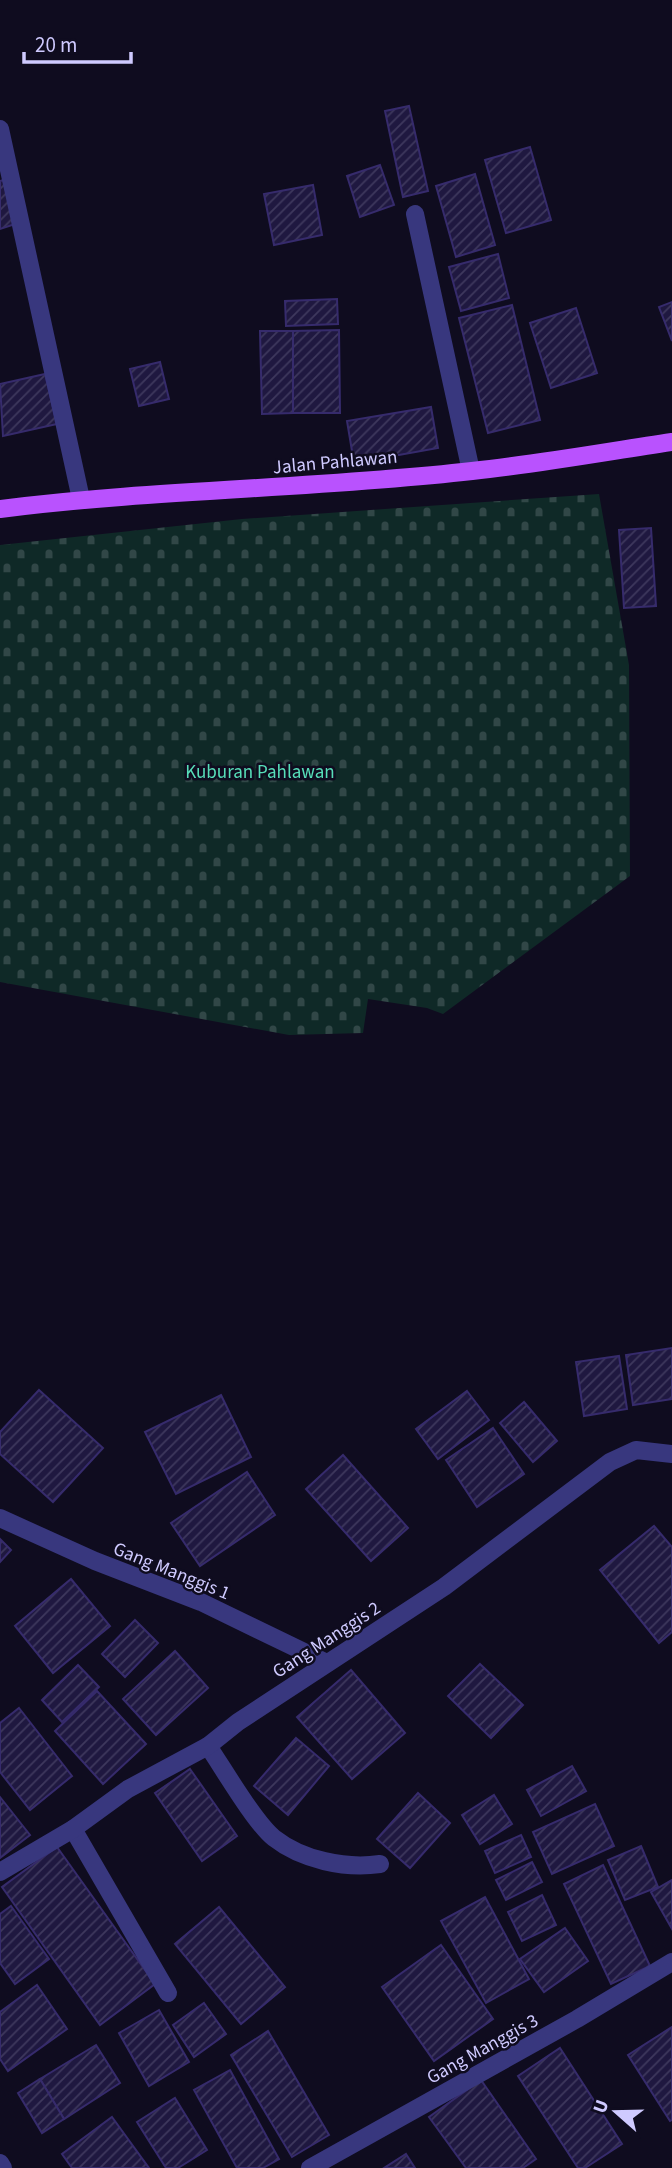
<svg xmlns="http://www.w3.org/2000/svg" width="672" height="2168" viewBox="0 0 672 2168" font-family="'Source Sans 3',sans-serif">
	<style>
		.cemetery { fill: url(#cemetery-stones) }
		.building { fill: url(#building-hatch); stroke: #362b6c; stroke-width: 2 }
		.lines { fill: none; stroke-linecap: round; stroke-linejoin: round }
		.lane { stroke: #38377e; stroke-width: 18 }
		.street { stroke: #38377e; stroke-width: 18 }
		.primary { stroke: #b952fe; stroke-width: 18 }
		.labels { text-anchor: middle; stroke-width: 5; stroke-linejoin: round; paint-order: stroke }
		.street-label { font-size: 19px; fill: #cfcaff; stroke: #0f0c1f }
		.park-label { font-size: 19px; fill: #57deb9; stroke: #0f0c1f }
	</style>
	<defs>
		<pattern id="cemetery-stones" width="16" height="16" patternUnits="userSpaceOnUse" patternTransform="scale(1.75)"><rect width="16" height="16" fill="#0f2927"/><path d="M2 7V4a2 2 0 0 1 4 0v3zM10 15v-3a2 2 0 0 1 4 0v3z" fill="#314747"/></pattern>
		<pattern id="building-hatch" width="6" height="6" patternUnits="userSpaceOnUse" patternTransform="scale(1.75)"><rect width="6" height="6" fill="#1f1840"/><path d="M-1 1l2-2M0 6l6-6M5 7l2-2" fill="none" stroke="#3e385d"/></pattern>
	</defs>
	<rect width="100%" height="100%" fill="#0f0c1f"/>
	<path class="cemetery" d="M599 494 629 665 630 876 443 1014 427 1008 368 999 363 1033 289 1035 0 982V545L242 519Z"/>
	<g class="building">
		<path d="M409 106 428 191 403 197 385 111Z"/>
		<path d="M530 147 551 220 506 233 485 160Z"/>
		<path d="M380 165 394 205 360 217 347 176Z"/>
		<path d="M475 174 495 245 456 257 436 186Z"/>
		<path d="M3 180 18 223 0 229V181Z"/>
		<path d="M313 185 322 235 274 245 264 194Z"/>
		<path d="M498 254 509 298 461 311 449 267Z"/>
		<path d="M337 299 338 324 286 326 285 301Z"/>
		<path d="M672 302V341L659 307Z"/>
		<path d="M512 305 540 420 488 433 459 318Z"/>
		<path d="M576 308 597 373 551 388 530 323Z"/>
		<path d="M339 330 340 413H293V331Z"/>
		<path d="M260 331H293V413L262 414Z"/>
		<path d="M160 362 169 399 139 406 130 369Z"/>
		<path d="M45 374 57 424 3 436 0 384Z"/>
		<path d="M431 407 438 448 354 463 347 421Z"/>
		<path d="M651 528 656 606 624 608 619 530Z"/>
		<path d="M672 1348V1399L633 1405 626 1355Z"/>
		<path d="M619 1356 627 1409 584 1416 576 1362Z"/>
		<path d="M39 1390 103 1448 53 1502 0 1454V1432Z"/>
		<path d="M467 1391 489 1420 438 1459 416 1429Z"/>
		<path d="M221 1395 251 1457 176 1494 145 1432Z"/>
		<path d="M524 1402 557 1441 533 1462 500 1423Z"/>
		<path d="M493 1428 524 1474 477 1507 446 1460Z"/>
		<path d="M343 1455 408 1528 371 1561 306 1489Z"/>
		<path d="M247 1472 275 1515 200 1566 171 1523Z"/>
		<path d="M654 1526 672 1547V1632L659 1643 600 1570Z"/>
		<path d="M0 1539 11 1550 0 1562Z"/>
		<path d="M71 1579 110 1626 53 1673 15 1626Z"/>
		<path d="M135 1620 158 1643 125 1677 102 1654Z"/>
		<path d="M175 1651 208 1688 156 1735 123 1699Z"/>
		<path d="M480 1664 523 1705 491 1738 448 1696Z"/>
		<path d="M78 1665 99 1687 62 1722 42 1700Z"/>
		<path d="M351 1670 405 1733 352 1779 297 1717Z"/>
		<path d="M97 1691 146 1744 103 1784 55 1731Z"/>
		<path d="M19 1708 72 1776 30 1810 0 1772V1723Z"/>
		<path d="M296 1738 329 1766 288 1815 254 1786Z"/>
		<path d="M572 1766 586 1791 541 1816 527 1790Z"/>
		<path d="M190 1769 237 1836 202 1861 155 1793Z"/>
		<path d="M418 1793 450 1823 410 1868 377 1839Z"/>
		<path d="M494 1795 512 1824 480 1844 462 1815Z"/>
		<path d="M0 1797 30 1835 0 1858Z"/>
		<path d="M595 1804 614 1846 552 1874 533 1832Z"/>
		<path d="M521 1835 531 1857 495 1873 485 1851Z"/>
		<path d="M641 1846 658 1887 625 1900 608 1860Z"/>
		<path d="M57 1847 155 1984 100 2025 2 1887Z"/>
		<path d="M532 1862 542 1882 506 1900 496 1880Z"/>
		<path d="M603 1865 650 1966 611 1984 564 1884Z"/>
		<path d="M672 1880V1929L651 1892Z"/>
		<path d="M542 1895 556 1925 522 1941 508 1912Z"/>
		<path d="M485 1897 529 1979 486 2003 441 1921Z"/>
		<path d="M11 1906 49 1959 15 1984 0 1963V1914Z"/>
		<path d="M219 1907 285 1987 241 2024 175 1944Z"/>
		<path d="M565 1928 588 1961 544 1992 520 1959Z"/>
		<path d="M441 1945 493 2019 434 2061 382 1987Z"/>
		<path d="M37 1985 67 2029 8 2071 0 2059V2012Z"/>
		<path d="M204 2003 226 2034 194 2057 173 2025Z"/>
		<path d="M159 2010 189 2062 149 2086 119 2033Z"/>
		<path d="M672 2027V2120L670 2121 628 2055Z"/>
		<path d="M268 2031 329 2135 292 2157 231 2055Z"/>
		<path d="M96 2045 120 2083 64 2119 40 2079Z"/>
		<path d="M560 2048 622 2144 585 2168H578L518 2076Z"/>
		<path d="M230 2070 279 2159 263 2168H237L194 2090Z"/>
		<path d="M40 2079 64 2119 42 2133 18 2093Z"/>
		<path d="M481 2080 536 2159 523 2168H466L429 2117Z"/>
		<path d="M175 2098 207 2150 178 2168H166L137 2122Z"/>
		<path d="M112 2117 149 2168H72L62 2154Z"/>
		<path d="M406 2154 415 2168H384Z"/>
	</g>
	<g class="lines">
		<path class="lane" d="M208 1746C223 1768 255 1823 274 1838 302 1860 345 1869 380 1864"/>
		<g class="street">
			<path d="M0 129 81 499"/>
			<path d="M415 214 471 471"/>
			<path d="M0 1518 95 1561 201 1602 327 1663"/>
			<path d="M73 1829 168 1993"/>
			<path d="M0 1872 73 1829 128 1789 208 1746 238 1722 444 1587 610 1462 636 1450 672 1454"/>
			<path d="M0 2163 3 2168"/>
			<path d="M310 2168 577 2019 672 1962"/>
		</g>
		<path class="primary" d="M0 509C156 489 315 489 472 471 539 464 605 452 672 442"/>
	</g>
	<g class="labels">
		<g class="street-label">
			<text transform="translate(335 461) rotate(-5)" y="7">Jalan Pahlawan</text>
			<text transform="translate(172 1570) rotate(22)" y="7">Gang Manggis 1</text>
			<text transform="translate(326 1639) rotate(-33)" y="7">Gang Manggis 2</text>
			<text transform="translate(482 2048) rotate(-29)" y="7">Gang Manggis 3</text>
		</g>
		<g class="park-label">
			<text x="260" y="778">Kuburan Pahlawan</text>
		</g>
	</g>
	<g transform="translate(616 2112) rotate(290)" stroke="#0f0c1f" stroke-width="5" paint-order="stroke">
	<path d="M0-5L12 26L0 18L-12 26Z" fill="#cfcaff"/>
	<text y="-10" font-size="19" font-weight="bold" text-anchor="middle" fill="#cfcaff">U</text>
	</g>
	<path d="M24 52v10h107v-10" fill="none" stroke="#cfcaff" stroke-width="3.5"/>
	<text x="35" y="52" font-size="21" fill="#cfcaff" stroke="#0f0c1f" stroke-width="5" paint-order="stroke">20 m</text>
</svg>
